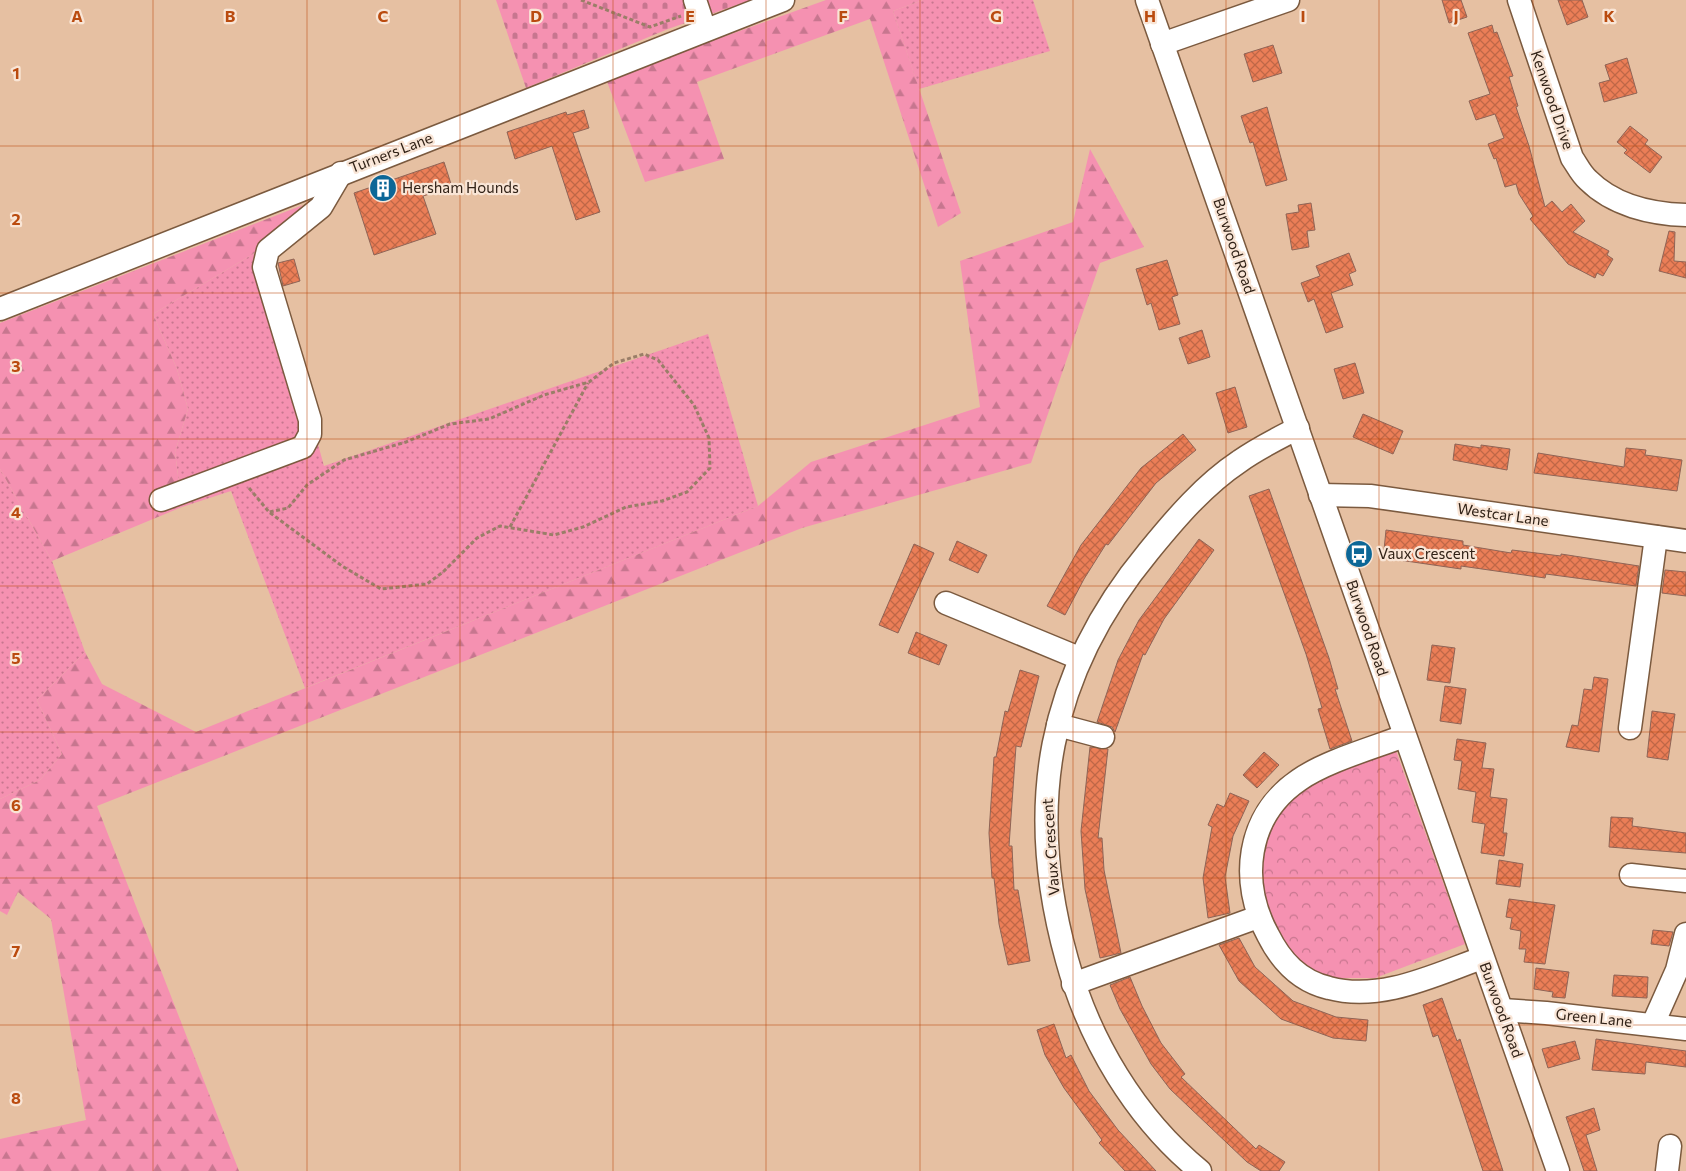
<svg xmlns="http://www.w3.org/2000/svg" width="1686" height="1171" viewBox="0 0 1686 1171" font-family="Commissioner,sans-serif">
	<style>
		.grass { fill: url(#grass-dots) }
		.forest { fill: url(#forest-firs) }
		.cemetery { fill: url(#cemetery-stones) }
		.park { fill: url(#park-crowns) }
		.building { fill: url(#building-cross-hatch); stroke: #8f6456 }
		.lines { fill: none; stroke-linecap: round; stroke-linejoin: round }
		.minor-casing { stroke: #7b5a3f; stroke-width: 25 }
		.path { stroke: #9a7e68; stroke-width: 3; stroke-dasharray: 4 2.5; stroke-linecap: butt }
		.minor { stroke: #fff; stroke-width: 22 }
		.grid { fill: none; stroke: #ba4b0f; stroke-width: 1; stroke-opacity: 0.55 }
		.labels { text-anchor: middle; stroke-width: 4.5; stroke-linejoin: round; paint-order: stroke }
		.street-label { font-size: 15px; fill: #312217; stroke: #f9e5d6 }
		.poi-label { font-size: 15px; fill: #312217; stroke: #f9e5d6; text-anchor: start }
		.grid-label { font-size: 16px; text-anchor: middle; font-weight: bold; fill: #ba4b0f; stroke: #f9e5d6; stroke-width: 4.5; stroke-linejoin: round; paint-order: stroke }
	</style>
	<defs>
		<pattern id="grass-dots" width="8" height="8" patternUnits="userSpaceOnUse" patternTransform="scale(1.25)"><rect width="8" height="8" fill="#f591b1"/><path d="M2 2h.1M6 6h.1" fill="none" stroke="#c7768f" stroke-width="1.8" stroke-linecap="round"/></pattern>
		<pattern id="forest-firs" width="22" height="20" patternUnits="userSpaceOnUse" patternTransform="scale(1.25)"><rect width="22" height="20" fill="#f591b1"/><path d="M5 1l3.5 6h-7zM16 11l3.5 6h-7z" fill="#c7768f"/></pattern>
		<pattern id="cemetery-stones" width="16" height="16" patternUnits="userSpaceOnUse" patternTransform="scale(1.25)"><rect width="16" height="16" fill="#f591b1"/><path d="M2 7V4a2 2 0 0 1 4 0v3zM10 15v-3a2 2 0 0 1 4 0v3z" fill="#c7768f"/></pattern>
		<pattern id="park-crowns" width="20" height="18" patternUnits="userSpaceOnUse" patternTransform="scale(1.25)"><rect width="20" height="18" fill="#f591b1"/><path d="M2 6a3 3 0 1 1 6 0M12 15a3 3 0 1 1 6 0" fill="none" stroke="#c7768f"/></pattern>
		<pattern id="building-cross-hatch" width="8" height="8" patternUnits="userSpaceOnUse" patternTransform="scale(1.25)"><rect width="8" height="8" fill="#eb7e57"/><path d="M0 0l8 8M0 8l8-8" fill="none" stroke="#bf6747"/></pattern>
	</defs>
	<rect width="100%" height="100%" fill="#e6c0a2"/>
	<g class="grass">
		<path d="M923 0H1033L1050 51 919 89 893 11Z"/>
		<path d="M253 254 266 255 324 466 708 334 758 506 305 688 231 491 182 507 175 452 188 409 177 369 153 314Z"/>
		<path d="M0 469 52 561 85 652 37 700 62 754 40 780 0 799Z"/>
	</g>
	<g class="forest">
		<path d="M826 0H923L893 11 961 213 938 227 870 19 697 82 724 159 645 182 606 79Z"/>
		<path d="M1090 149 1144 247 1100 263 1031 463 802 528 97 806 239 1171H0V1139L86 1120 51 919 18 892 7 915 0 911V799L40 780 62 754 37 700 85 652 102 684 196 732 758 506 811 462 980 407 960 261 1073 222Z"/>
		<path d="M303 205 253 254 153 314 177 369 188 409 175 452 182 507 52 561 0 469V323Z"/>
	</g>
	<path class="cemetery" d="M496 0H751L668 29 526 88Z"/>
	<path class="park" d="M1395 748 1465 944 1375 978H1325L1289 960 1260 908 1257 863 1270 820 1304 783Z"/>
	<g class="building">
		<path d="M1442 0H1461L1467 17 1449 23Z"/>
		<path d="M1558 0H1582L1588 17 1567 25Z"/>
		<path d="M1492 25 1494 33 1497 32 1513 76 1509 77 1518 106 1516 107 1529 146 1545 207 1552 201 1562 212 1571 204 1585 221 1573 232 1609 251 1607 255 1613 259 1603 276 1597 273 1595 278 1568 264 1530 219 1533 216 1519 194 1516 184 1505 187 1496 158 1494 159 1488 144 1504 138 1495 114 1476 120 1469 101 1490 94 1468 33Z"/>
		<path d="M1273 45 1282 73 1253 82 1244 54Z"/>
		<path d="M1627 58 1637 93 1604 102 1599 83 1610 80 1605 65Z"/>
		<path d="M1267 107 1287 180 1266 186 1253 142 1250 143 1241 116Z"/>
		<path d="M584 110 589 128 573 133 600 212 576 220 552 146 515 159 507 132 566 112 567 115Z"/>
		<path d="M1630 126 1648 140 1645 144 1662 157 1650 173 1624 153 1627 150 1617 142Z"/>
		<path d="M444 162 452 187 423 196 436 234 374 255 354 193Z"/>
		<path d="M1311 203 1315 230 1307 231 1309 247 1292 250 1286 214 1299 212 1298 205Z"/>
		<path d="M1669 231 1675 232 1674 261 1686 262V278L1659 271Z"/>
		<path d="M1349 253 1356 271 1349 274 1353 285 1331 293 1343 327 1326 333 1314 299 1308 302 1301 283 1320 276 1316 266Z"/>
		<path d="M294 259 300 281 283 286 278 263Z"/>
		<path d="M1167 260 1178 295 1172 297 1180 324 1159 330 1151 303 1147 305 1136 269Z"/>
		<path d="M1202 330 1210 357 1188 364 1179 338Z"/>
		<path d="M1355 363 1364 393 1343 399 1334 369Z"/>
		<path d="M1235 387 1247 427 1228 433 1216 393Z"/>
		<path d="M1363 414 1403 431 1393 454 1353 437Z"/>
		<path d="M1183 434 1196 450 1156 483 1108 545 1106 544 1084 579 1065 615 1047 606 1081 545 1141 468Z"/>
		<path d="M1455 444 1481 448V445L1510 449 1507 470 1453 460Z"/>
		<path d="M1626 448 1646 450 1645 455 1682 460 1677 491 1534 473 1538 453 1624 467Z"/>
		<path d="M1269 489 1329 658 1338 689H1335L1352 741 1330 749 1318 709 1322 708 1306 654 1249 496Z"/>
		<path d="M1386 530 1463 541V545L1511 553 1512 550 1561 556V554L1639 566 1636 586 1546 574 1545 578 1461 566V569L1399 560 1400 552 1384 550Z"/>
		<path d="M1199 539 1214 550 1164 619 1145 655 1143 654 1115 732 1112 727 1097 722 1118 660 1139 620Z"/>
		<path d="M957 541 987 555 978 573 949 560Z"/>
		<path d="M914 544 934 553 898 633 879 625Z"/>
		<path d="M1665 570 1686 572V596L1662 593Z"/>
		<path d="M916 632 947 645 939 665 908 653Z"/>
		<path d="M1432 645 1455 648 1450 683 1427 680Z"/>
		<path d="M1020 670 1039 676 1021 747 1016 746 1009 846H1012L1014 890H1018L1030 961 1008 965 999 924 994 878H992L989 833 994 757H996L1005 711 1008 712Z"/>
		<path d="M1594 677 1608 679 1599 752 1566 747 1572 725 1578 726 1584 689 1592 690Z"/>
		<path d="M1445 686 1466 689 1461 724 1440 721Z"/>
		<path d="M1652 711 1675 714 1668 760 1647 757Z"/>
		<path d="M1457 739 1486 743 1482 768 1494 769 1490 797 1507 799 1503 833H1507L1504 856 1481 853 1485 824 1472 822 1476 792 1458 789 1462 761 1454 760Z"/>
		<path d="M1090 747 1108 749 1098 838H1102L1104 870 1121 953 1100 958 1085 889 1081 831Z"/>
		<path d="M1264 752 1279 765 1257 788 1243 775Z"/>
		<path d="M1230 793 1249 801 1233 836 1225 877 1230 913 1208 918 1203 878 1212 827 1208 825 1217 804 1224 807Z"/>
		<path d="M1611 817 1633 818 1632 826 1686 833V853L1609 847Z"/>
		<path d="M1499 860 1523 864 1520 887 1496 884Z"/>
		<path d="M1509 899 1555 905 1545 964 1524 962 1526 949H1519L1521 931 1510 929 1512 918 1506 917Z"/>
		<path d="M1653 930 1673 932 1669 946 1651 944Z"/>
		<path d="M1239 938 1255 967 1293 1001 1336 1017 1368 1020 1366 1041 1333 1038 1281 1019 1239 981 1219 945Z"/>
		<path d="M1536 968 1569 972 1565 998 1552 997 1553 992 1534 989Z"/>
		<path d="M1614 975 1648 977 1647 998 1612 996Z"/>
		<path d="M1130 977 1142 1006 1161 1043 1185 1074 1181 1077 1256 1149 1259 1145 1285 1162 1279 1171H1261L1247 1162 1170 1089 1151 1064 1120 1009 1110 985Z"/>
		<path d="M1442 998 1457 1041 1460 1039 1503 1171H1483L1438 1035 1433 1037 1423 1005Z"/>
		<path d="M1054 1024 1066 1058 1071 1055 1089 1091 1118 1130 1156 1171H1125L1099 1143 1102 1140 1064 1088 1045 1055 1037 1030Z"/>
		<path d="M1596 1039 1686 1051V1067L1646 1062 1645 1074 1592 1070Z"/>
		<path d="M1575 1041 1580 1059 1548 1068 1542 1049Z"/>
		<path d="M1594 1108 1600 1130 1586 1135 1597 1171H1584L1566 1117Z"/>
	</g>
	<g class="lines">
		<g class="minor-casing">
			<g id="minor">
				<path d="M695 0 705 30"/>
				<path d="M1147 0 1558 1171"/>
				<path d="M1519 0 1572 158C1577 165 1581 174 1588 180 1613 205 1651 214 1686 215"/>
				<path d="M1162 44 1288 0"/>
				<path d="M0 309 783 0"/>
				<path d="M1320 495 1370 496 1686 541"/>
				<path d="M161 500 303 447 310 434V420L264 267 268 250 321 207 341 173"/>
				<path d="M946 603 1079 658"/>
				<path d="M1058 725 1103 737"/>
				<path d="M1630 728 1656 537"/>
				<path d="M1404 736C1373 748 1326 761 1299 780 1246 816 1239 882 1268 935 1281 961 1299 981 1329 988 1381 1002 1434 975 1482 958"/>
				<path d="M1631 875 1686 881"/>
				<path d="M1073 984 1258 917"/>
				<path d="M1502 1010 1546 1013 1686 1029"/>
				<path d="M1653 1024 1677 970 1686 934"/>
				<path d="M1200 1171C1135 1118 1089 1040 1067 960 1024 807 1047 674 1149 551 1176 518 1204 485 1240 461 1258 448 1279 438 1298 428"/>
				<path d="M1667 1171 1670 1146"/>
			</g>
		</g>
		<g class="path">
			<path d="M581 0 650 27 681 16"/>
			<path d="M249 488 269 512 342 566 381 589 427 584 443 572 477 538 500 526 554 535 583 527 626 507 662 501 687 492 710 468 709 438 694 405 658 360 644 354 614 363 589 382 544 395 489 419 450 424 406 442 344 460 307 485 288 508 269 512"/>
			<path d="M510 527 588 383"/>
		</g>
		<use href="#minor" class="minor"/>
	</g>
	<path class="grid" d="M153 0V1171M307 0V1171M460 0V1171M613 0V1171M766 0V1171M920 0V1171M1073 0V1171M1226 0V1171M1379 0V1171M1533 0V1171M0 146H1686M0 293H1686M0 439H1686M0 586H1686M0 732H1686M0 878H1686M0 1025H1686"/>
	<defs>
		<g id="building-disc" transform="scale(1.4375)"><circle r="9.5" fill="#0c6797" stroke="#f9e5d6"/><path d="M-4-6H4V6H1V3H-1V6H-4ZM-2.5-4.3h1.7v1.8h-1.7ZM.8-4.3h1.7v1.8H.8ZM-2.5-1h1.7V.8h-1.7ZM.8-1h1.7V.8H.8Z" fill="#fff"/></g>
		<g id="bus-disc" transform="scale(1.4375)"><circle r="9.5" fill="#0c6797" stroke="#f9e5d6"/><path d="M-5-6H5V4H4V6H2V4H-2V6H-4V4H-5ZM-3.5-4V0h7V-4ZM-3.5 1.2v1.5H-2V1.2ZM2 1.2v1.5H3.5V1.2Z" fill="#fff"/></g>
	</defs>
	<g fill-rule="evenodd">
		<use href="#building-disc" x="383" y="188"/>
		<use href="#bus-disc" x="1359" y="554"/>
	</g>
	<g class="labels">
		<g class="street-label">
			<text transform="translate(1552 100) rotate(71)" y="5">Kenwood Drive</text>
			<text transform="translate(391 153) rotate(-21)" y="5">Turners Lane</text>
			<text transform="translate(1234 246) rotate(71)" y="5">Burwood Road</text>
			<text transform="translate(1503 515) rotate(8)" y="5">Westcar Lane</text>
			<text transform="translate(1367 628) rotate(71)" y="5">Burwood Road</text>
			<text transform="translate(1051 847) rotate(-94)" y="5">Vaux Crescent</text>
			<text transform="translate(1501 1010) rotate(70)" y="5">Burwood Road</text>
			<text transform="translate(1594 1018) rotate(6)" y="5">Green Lane</text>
		</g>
		<g class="poi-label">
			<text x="402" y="193">Hersham Hounds</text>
			<text x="1378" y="559">Vaux Crescent</text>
		</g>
	</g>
	<g class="grid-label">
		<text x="77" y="22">A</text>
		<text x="230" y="22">B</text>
		<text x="383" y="22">C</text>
		<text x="536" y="22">D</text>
		<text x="690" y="22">E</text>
		<text x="843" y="22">F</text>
		<text x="996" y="22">G</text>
		<text x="1150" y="22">H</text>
		<text x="1303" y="22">I</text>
		<text x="1456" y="22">J</text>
		<text x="1609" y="22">K</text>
		<text x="16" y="79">1</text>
		<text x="16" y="225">2</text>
		<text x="16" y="372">3</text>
		<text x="16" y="518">4</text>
		<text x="16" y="664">5</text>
		<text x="16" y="811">6</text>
		<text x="16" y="957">7</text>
		<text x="16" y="1104">8</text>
	</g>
</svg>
